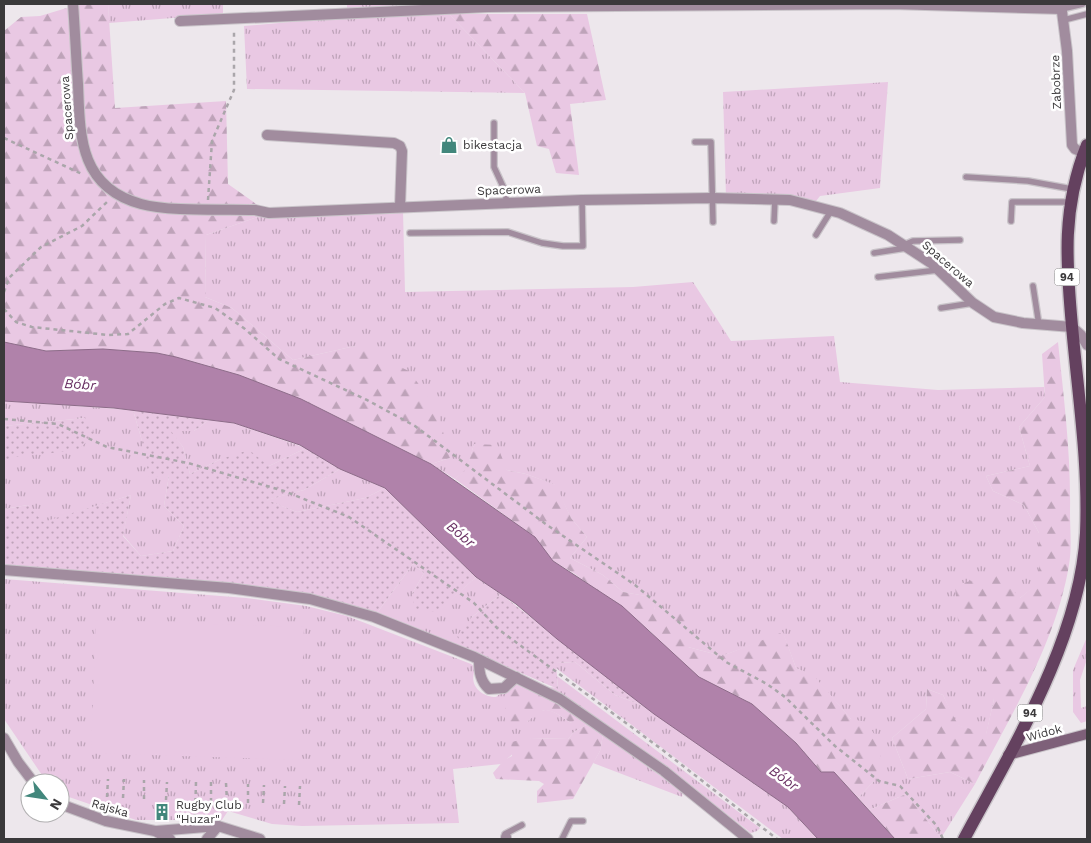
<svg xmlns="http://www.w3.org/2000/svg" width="1091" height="843" viewBox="0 0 1091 843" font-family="'Work Sans',sans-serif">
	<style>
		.grass { fill: url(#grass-tufts) }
		.forest { fill: url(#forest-firs) }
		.park { fill: url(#park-dots) }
		.pitch { fill: #e9c8e3 }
		.water { fill: #b082aa; stroke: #8d6c89 }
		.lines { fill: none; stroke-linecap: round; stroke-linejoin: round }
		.lane-casing { stroke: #c9c4c9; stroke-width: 8 }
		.street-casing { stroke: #c9c4c9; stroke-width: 12 }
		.secondary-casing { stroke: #c9c4c9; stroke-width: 12 }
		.primary-casing { stroke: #c9c4c9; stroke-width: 15 }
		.path { stroke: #aaa6aa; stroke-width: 2.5; stroke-dasharray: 4 4; stroke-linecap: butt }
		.lane { stroke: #a18c9e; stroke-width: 5.5 }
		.street { stroke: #a18c9e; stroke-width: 10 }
		.secondary { stroke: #7e6079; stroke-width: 10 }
		.primary { stroke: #64415f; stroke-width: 12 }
		.labels { text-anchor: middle; stroke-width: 5; stroke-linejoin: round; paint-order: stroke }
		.shield { fill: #fff; stroke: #767476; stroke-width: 1 }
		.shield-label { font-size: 11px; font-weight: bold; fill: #3b393b }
		.street-label { font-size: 12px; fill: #3b393b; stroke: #fff }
		.poi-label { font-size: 12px; fill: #3b393b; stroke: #fff; text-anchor: start }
		.water-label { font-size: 14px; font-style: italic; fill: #693063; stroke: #fff }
	</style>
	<defs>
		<pattern id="grass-tufts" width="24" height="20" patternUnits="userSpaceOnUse" patternTransform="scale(1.25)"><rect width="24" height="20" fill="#e9c8e3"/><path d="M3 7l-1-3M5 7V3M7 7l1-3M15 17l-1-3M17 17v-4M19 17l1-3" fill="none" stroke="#bea3b9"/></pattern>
		<pattern id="forest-firs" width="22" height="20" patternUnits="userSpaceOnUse" patternTransform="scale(1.25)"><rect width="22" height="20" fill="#e9c8e3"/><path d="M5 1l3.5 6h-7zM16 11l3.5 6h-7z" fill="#bea3b9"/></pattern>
		<pattern id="park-dots" width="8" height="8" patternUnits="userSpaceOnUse" patternTransform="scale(1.25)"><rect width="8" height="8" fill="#e9c8e3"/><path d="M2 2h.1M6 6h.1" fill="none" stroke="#bea3b9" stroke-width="1.8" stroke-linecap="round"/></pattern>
	</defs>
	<rect width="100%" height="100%" fill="#ede7ec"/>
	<g class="grass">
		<path d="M108 4H223V14L109 23Z"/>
		<path d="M347 4H445L451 16 525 93 247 89 244 26 347 17Z"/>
		<path d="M888 82 880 188 820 196 813 205 726 198 723 92Z"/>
		<path d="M403 211 405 292 633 287 693 282 731 341 834 336 840 382 938 390 1044 387 1045 397 1019 427 1030 466 986 476 993 491 1024 505 1039 533V583L1020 598 988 663 994 699 986 735 957 725 943 695 927 689 926 709 892 738 908 779 950 772 975 784 941 838 906 794 869 810 858 798 874 781 851 719 814 677 796 668 783 633 722 656 688 647 655 610 651 597 623 592 603 575 570 558 587 537 571 518 555 485 526 474 507 470 474 444 467 469 455 479 431 464 450 458 355 346 293 360 232 308 205 297 206 235 269 213Z"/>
		<path d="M4 401 133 410 142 441 169 475 164 506 184 526 173 551 141 556 123 535 131 495 42 523 28 505 4 509V461L85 418 4 426Z"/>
		<path d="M209 420 234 423 306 448 269 466 221 459 190 474 183 447 170 431H194Z"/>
		<path d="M340 469 385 488 365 498 297 512 266 500 304 490Z"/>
		<path d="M413 564 424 573 412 594 438 611 476 577 501 594 472 617 462 647 386 616 374 617Z"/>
		<path d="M4 579 246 598 306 606 347 616 471 664 476 668C467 684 481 697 496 697L514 683 527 722C544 702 552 710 571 723L576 716 588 724 574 732 568 739 531 738 501 764 453 769 459 823 302 826 272 824 228 811 222 820H136L66 796 60 791V783H51L44 778 4 719Z"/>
		<path d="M1087 637V659L1080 680 1081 708 1087 706V721L1081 723 1073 712V670Z"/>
		<path d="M575 662 615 695 644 706 788 807 818 839H783L556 668V663Z"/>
		<path d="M557 676 760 828 757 831 751 833 667 768 550 687 558 688Z"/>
		<path d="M603 735 683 792 682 797 593 763 600 751Z"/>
	</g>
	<g class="forest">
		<path d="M80 4H108L115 108 226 101 228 184 269 213 206 235 205 297 232 308 293 360 355 346 409 371 437 409 450 458 431 464 301 399 239 375 176 357 157 353 103 349 46 351 4 342V31L21 17 40 16Z"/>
		<path d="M445 4H456V14H587L606 100 570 104 579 175 556 173 549 149 537 146 525 93 451 16Z"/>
		<path d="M1058 342C1064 400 1071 454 1070 512 1070 529 1072 548 1069 565 1056 643 1011 715 975 784L950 772 908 779 892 738 926 709 927 689 943 695 958 725 986 734 994 699 976 681 988 663 960 645 955 585 998 574 1020 598 1039 582V533L1024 505 993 491 986 476 1030 466 1019 427 1045 397 1042 354Z"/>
		<path d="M474 444 497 445 507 470 526 474 556 485 571 518 587 537 570 558 603 575 623 592 652 597 655 610 692 611 688 647 722 656 783 632 796 668 814 676 851 719 866 722 883 747 874 781 858 798 834 772H821L796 743 752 704 699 677 671 654 650 631 575 574 553 561 535 537 455 479 467 468Z"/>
		<path d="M514 683 559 704 576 716 574 721 571 723C542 703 544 708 520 728H510L505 721 506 693Z"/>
		<path d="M588 724 603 735 600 751 573 799 537 803V791L544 784 539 781 496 779 493 773 504 760 512 756 511 742 531 738 568 739 574 732Z"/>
		<path d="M906 794 941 838 940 839H895L869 810Z"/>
	</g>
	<g class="park">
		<path d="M133 410 209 420 194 431H171L183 447 190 474 221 459 249 450 269 466 306 448 340 469 304 490 267 500 297 512 365 498 385 488 476 577 438 612 415 609 412 594 424 573 413 564 374 617 310 599 4 570V509L28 505 43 522 131 495 123 536 141 556 173 551 184 526 164 506 169 475 149 477 142 441Z"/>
		<path d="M85 418 95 434 78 450 16 457 4 461V426Z"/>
		<path d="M501 594 644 706 615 695 575 662 556 663 558 689 462 647 457 636 472 617Z"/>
	</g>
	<path class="pitch" d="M96 620 304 627 299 760 91 753Z"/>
	<path class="water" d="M4 342 46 351 103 349 157 353 176 357 239 375 301 399 431 464 535 537 553 561 622 606 699 677 752 704 796 743 821 772H834L895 839H818L788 807 654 714 557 639 516 604 476 577 385 488 340 469 300 445 234 423 114 408 4 401Z"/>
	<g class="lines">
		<g class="lane-casing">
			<g id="lane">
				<path d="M1062 9 1083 4"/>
				<path d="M1064 20 1087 14"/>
				<path d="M494 123V167L506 193V202"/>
				<path d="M695 142H711L713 222"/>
				<path d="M966 177 1028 181 1072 189"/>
				<path d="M774 221 775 199"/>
				<path d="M1011 221 1012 202H1070"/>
				<path d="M410 233 508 232 542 243 563 246H583L582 200"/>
				<path d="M816 235 831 211"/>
				<path d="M904 245 913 241 960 240"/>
				<path d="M874 253 906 248"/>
				<path d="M878 277 938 270"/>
				<path d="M1033 286 1039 325"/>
				<path d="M941 308 973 303"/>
				<path d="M506 837 505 834 522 825"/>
				<path d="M562 839 571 821H583"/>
			</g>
		</g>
		<g class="street-casing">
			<g id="street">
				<path d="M73 4C75 30 76 57 78 84 80 136 79 187 141 204 169 212 223 209 255 210L269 213 582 200 712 198 790 200 840 213 888 235 931 263 973 303 994 317 1023 323 1072 327 1081 335 1087 345"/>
				<path d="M1061 4 1067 51 1072 145 1075 149 1084 153"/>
				<path d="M180 21 488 7 892 4 1062 9"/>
				<path d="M267 135 394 143 400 146 402 151 400 207"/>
				<path d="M4 570 229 588 310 599 374 617 474 657 560 699 664 771 748 839"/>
				<path d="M479 660C479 671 480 681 489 689L504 688 516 677"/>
				<path d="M4 738 18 762 34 783"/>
				<path d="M60 804 106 821 155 831 170 839"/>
				<path d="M156 831 218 826 260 839"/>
				<path d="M207 839 218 826"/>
				<path d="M506 839V837"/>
			</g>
		</g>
		<g class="secondary-casing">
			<path id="secondary" d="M1008 755 1087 734"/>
		</g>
		<g class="primary-casing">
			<path id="primary" d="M964 839C1013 747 1080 640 1086 533 1089 464 1078 395 1072 326 1066 261 1062 207 1087 145"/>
		</g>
		<g class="path">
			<path d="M4 138 82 174"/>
			<path d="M208 200 212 141 234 90V30"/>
			<path d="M4 292 9 278 41 247 82 226 108 201"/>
			<path d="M4 309 16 322 32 327 108 335 128 334 165 304 179 298 215 308 245 329 279 359 367 400 415 426 547 525 635 585 726 662 767 684 785 697 835 746 879 781 900 786 937 826 943 839"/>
			<path d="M4 419 58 424 107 447 188 463 284 491 349 517 474 603 498 629 660 748 777 839"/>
			<path d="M211 782V801"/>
			<path d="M226 783 227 802"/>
			<path d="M107 797 108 779"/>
			<path d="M123 798 124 779"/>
			<path d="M144 799V780"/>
			<path d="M166 800 167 782"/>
			<path d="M248 803V784"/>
			<path d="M263 803 264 785"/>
			<path d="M284 804 285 786"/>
			<path d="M299 805 300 786"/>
			<path d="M195 818 196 782"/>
		</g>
		<use href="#lane" class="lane"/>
		<use href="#street" class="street"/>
		<use href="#secondary" class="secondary"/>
		<use href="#primary" class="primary"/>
	</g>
	<defs>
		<g id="shop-bare" transform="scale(1.35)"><path d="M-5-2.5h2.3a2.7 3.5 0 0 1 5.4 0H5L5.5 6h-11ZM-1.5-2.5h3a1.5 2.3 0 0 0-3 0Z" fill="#42877c" stroke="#fff" stroke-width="2.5" paint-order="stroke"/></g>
		<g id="building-bare" transform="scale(1.35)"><path d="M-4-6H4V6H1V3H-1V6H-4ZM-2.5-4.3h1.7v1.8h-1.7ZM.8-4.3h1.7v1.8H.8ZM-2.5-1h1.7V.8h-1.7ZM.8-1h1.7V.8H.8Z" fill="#42877c" stroke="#fff" stroke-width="2.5" paint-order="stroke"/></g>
	</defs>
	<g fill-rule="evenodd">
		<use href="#shop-bare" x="449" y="145"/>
		<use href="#building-bare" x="162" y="812"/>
	</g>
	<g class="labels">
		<g class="shield">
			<rect x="1054.5" y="268.5" width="25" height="17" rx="4"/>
			<rect x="1017.5" y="704.5" width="25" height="17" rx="4"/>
		</g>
		<g class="shield-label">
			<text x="1067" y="281">94</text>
			<text x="1030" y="717">94</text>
		</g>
		<g class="street-label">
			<text transform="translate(1056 82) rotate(-92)" y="4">Zabobrze</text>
			<text transform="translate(67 108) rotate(-94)" y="4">Spacerowa</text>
			<text transform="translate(509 190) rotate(-2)" y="4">Spacerowa</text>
			<text transform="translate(948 264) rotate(41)" y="4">Spacerowa</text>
			<text transform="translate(1044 733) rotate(-15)" y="4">Widok</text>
			<text transform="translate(110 808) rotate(16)" y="4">Rajska</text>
		</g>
		<g class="poi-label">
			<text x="463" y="149">bikestacja</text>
			<text x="176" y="809">Rugby Club<tspan x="176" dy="14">"Huzar"</tspan></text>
		</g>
		<g class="water-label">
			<text transform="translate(80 384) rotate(4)" y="5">Bóbr</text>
			<text transform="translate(461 534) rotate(40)" y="5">Bóbr</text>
			<text transform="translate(784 778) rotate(36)" y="5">Bóbr</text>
		</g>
	</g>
	<rect width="1091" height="843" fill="none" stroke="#3b393b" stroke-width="10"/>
	<g transform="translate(45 798) rotate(120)"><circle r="24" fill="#ffffff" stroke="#b1b0b1"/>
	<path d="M0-4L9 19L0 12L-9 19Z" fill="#42877c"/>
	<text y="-8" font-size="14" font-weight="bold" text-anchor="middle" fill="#3b393b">N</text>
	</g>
</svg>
